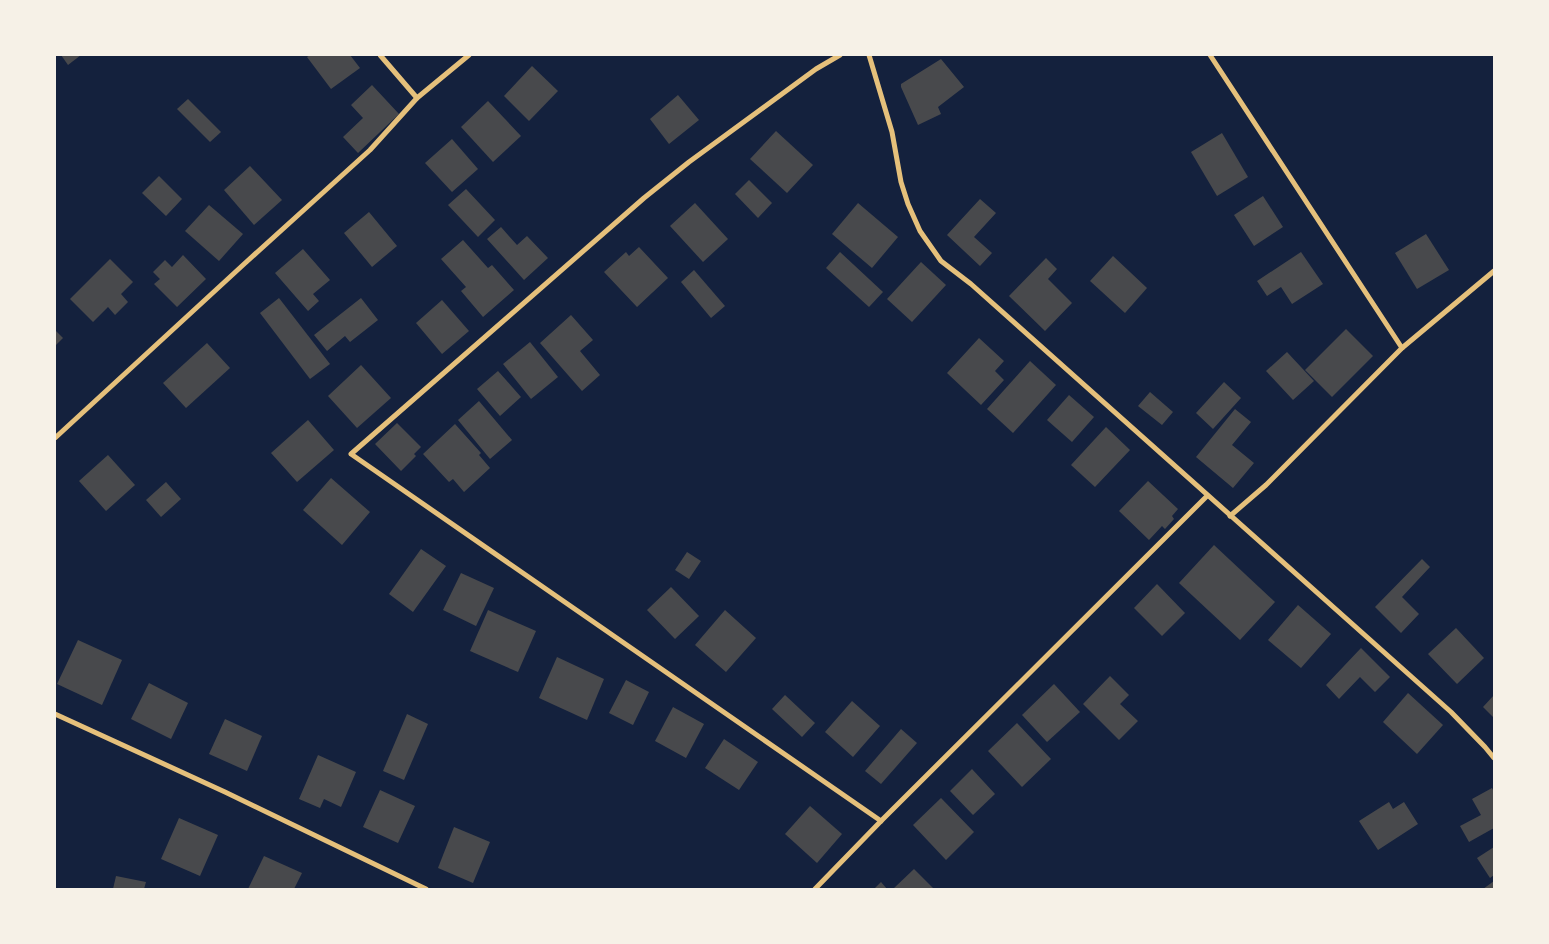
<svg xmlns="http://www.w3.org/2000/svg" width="1549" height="944" viewBox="0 0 1549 944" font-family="Arial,sans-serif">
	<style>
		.building { fill: #48494c }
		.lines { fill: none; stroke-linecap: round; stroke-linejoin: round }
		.minor { stroke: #e5c07b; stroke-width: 5 }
	</style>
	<rect width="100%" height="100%" fill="#14213d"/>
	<g class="building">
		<path d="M61 55H81L68 65Z"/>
		<path d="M310 55H350L360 68 331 89 307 57Z"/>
		<path d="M941 59 964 87 938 107 941 114 918 125 901 87V84Z"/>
		<path d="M532 66 558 91 529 121 504 96Z"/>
		<path d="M372 85 399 114 358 153 343 137 363 118 351 105Z"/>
		<path d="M678 95 699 120 669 144 650 119Z"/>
		<path d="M188 99 221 132 210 142 177 109Z"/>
		<path d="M488 101 521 136 493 162 461 127Z"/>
		<path d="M776 131 813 165 787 193 750 159Z"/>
		<path d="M1222 133 1248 177 1217 196 1191 152Z"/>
		<path d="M452 139 478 169 452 192 425 163Z"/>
		<path d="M250 166 282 200 254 225 224 190Z"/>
		<path d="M159 176 182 199 166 216 142 193Z"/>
		<path d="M749 180 772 203 758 218 735 194Z"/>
		<path d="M466 189 495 220 478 237 448 205Z"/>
		<path d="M1263 196 1283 227 1254 246 1234 215Z"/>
		<path d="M980 199 996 213 974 237 992 253 980 266 947 235Z"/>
		<path d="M695 203 728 239 703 262 670 226Z"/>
		<path d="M858 203 898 237 872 268 832 234Z"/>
		<path d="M209 205 243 234 219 261 185 231Z"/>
		<path d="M369 212 397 246 372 267 344 233Z"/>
		<path d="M501 227 517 245 527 236 548 258 524 280 487 239Z"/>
		<path d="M1426 234 1449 270 1417 289 1395 253Z"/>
		<path d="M463 240 488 268 492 265 514 290 483 317 461 291 466 287 441 259Z"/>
		<path d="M639 247 668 278 637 307 604 272 626 252 629 256Z"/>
		<path d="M303 249 330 280 313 294 319 301 308 311 275 273Z"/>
		<path d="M840 252 883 292 869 307 826 268Z"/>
		<path d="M1301 252 1323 284 1292 304 1281 287 1267 296 1257 281Z"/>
		<path d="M183 255 206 279 177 307 154 284 160 279 153 272 165 260 172 267Z"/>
		<path d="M1113 256 1147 288 1125 313 1090 281Z"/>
		<path d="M1046 258 1057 269 1048 279 1072 303 1045 331 1009 296Z"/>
		<path d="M110 259 133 282 121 294 128 302 115 315 108 307 93 322 70 299Z"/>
		<path d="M921 262 946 285 912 322 887 299Z"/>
		<path d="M694 270 725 306 711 318 681 282Z"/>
		<path d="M279 298 330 364 310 379 260 313Z"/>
		<path d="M361 298 378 320 350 342 345 336 327 351 314 335Z"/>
		<path d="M442 300 469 331 442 354 416 323Z"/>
		<path d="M571 315 593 340 580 351 600 375 582 391 540 343Z"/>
		<path d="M1346 329 1373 356 1332 397 1305 370Z"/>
		<path d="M55 330 63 338 55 346Z"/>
		<path d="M979 338 1004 361 995 371 1004 380 981 405 947 373Z"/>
		<path d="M530 342 558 377 531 399 503 364Z"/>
		<path d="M207 343 230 368 186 408 163 383Z"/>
		<path d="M1287 352 1314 381 1293 400 1266 371Z"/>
		<path d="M1030 361 1056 385 1013 433 987 409Z"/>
		<path d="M361 365 391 398 357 428 328 396Z"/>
		<path d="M498 371 521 397 500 416 477 389Z"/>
		<path d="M1224 382 1241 398 1213 429 1196 413Z"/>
		<path d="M1150 392 1173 412 1162 425 1138 406Z"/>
		<path d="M1069 395 1094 417 1072 442 1047 420Z"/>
		<path d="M479 401 512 440 490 459 458 420Z"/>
		<path d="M1235 409 1251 422 1232 445 1254 463 1233 488 1196 457Z"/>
		<path d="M308 420 334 450 297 482 271 453Z"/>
		<path d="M397 423 421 447 414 454 416 456 401 471 375 444Z"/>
		<path d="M455 424 481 453 479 455 490 468 464 492 453 479 449 482 423 454Z"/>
		<path d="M1106 427 1130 450 1095 487 1071 465Z"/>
		<path d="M108 455 135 485 106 511 79 481Z"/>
		<path d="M331 478 370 512 342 545 303 510Z"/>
		<path d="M1148 481 1178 509 1172 516 1174 519 1165 529 1162 526 1149 540 1119 511Z"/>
		<path d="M166 482 181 499 161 517 146 500Z"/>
		<path d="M1214 545 1275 602 1240 640 1179 583Z"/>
		<path d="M421 549 446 566 413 612 389 594Z"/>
		<path d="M687 552 701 561 689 579 675 570Z"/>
		<path d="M1422 559 1430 567 1402 597 1419 614 1401 633 1375 607Z"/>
		<path d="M461 573 494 588 476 626 443 610Z"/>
		<path d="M1157 584 1185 613 1162 636 1134 608Z"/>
		<path d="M671 587 699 616 675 639 647 610Z"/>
		<path d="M1298 605 1331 634 1301 668 1268 640Z"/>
		<path d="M488 610 536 631 518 672 470 651Z"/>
		<path d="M725 610 756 638 726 672 695 645Z"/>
		<path d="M1456 628 1484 658 1457 684 1428 654Z"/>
		<path d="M78 640 122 660 102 705 57 684Z"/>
		<path d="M1361 648 1390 677 1375 692 1360 677 1339 699 1326 685Z"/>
		<path d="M557 657 604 679 587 720 539 698Z"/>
		<path d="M1110 676 1129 695 1120 704 1138 721 1119 740 1083 704Z"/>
		<path d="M626 680 649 692 633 725 609 713Z"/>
		<path d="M149 683 188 703 171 739 131 719Z"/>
		<path d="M1054 684 1080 712 1047 742 1022 715Z"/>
		<path d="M1408 693 1443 725 1417 754 1383 722Z"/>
		<path d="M785 695 815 723 802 737 772 709Z"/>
		<path d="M1494 695V718L1483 707Z"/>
		<path d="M852 701 880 726 853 757 825 732Z"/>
		<path d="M673 707 704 724 686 758 655 741Z"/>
		<path d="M407 714 428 724 404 780 383 771Z"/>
		<path d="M225 719 262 736 247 771 209 754Z"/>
		<path d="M1017 723 1051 759 1022 787 988 751Z"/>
		<path d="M901 729 917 743 881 784 865 771Z"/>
		<path d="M724 739 758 762 739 790 705 768Z"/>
		<path d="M318 755 356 772 341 807 324 799 320 808 299 799Z"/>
		<path d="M972 769 995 794 973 815 950 791Z"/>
		<path d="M1492 788 1494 792V828L1469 842 1460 826 1481 815 1472 799Z"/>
		<path d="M380 790 415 806 398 843 363 827Z"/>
		<path d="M941 798 974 832 946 860 913 825Z"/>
		<path d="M1389 802 1393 809 1404 802 1418 824 1378 850 1359 821Z"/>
		<path d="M810 806 842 834 817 863 785 834Z"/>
		<path d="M179 818 218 835 200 876 161 859Z"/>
		<path d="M454 827 490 842 473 883 438 868Z"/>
		<path d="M1494 847V875L1490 878 1477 858Z"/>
		<path d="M264 856 302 873 294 889H248Z"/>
		<path d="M914 869 934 889H893Z"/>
		<path d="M116 876 146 882 144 889H113Z"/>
		<path d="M1494 881V889H1483Z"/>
		<path d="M881 882 887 889H874Z"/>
	</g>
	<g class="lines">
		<g class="minor">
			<path d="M380 55 417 98"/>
			<path d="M840 55 816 69 689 162 644 198 351 454 881 821"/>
			<path d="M869 55 892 132 901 182 908 204 920 231 941 261 971 284 1451 712 1485 747 1494 758"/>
			<path d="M1210 55 1402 348"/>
			<path d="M55 438 243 265 370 150 417 98 469 55"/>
			<path d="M1230 516 1266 485 1402 348 1494 271"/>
			<path d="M55 714 225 792 426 889"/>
			<path d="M815 889 881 821 1207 496"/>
		</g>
	</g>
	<rect width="1549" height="944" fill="none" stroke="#f6f1e7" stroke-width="112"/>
</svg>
